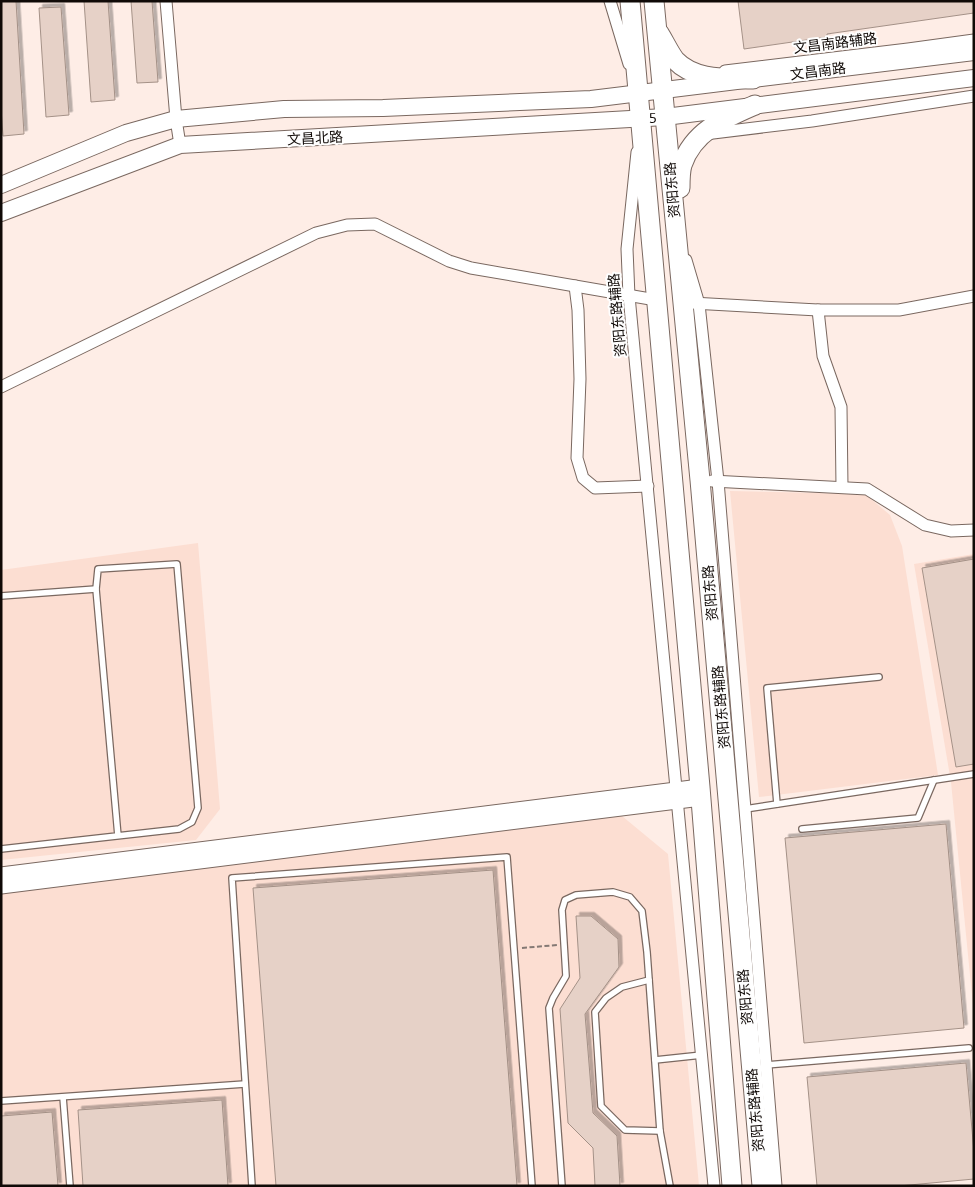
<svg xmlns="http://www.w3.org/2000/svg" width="975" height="1187" viewBox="0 0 975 1187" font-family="Bitter,'Noto Sans SC',serif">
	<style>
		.built { fill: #fcded2 }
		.building { fill: #e6d1c7; stroke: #a49187; filter: url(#shadow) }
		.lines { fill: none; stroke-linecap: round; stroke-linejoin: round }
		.service-casing { stroke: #7a6860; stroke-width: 8 }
		.minor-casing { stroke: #7a6860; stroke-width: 13 }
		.tertiary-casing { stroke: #7a6860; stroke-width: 17 }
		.secondary-casing { stroke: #7a6860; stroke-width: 18 }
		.primary-casing { stroke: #7a6860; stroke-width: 21 }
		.path { stroke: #847974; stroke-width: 2; stroke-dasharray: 5 2.5; stroke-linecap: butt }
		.service { stroke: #fff; stroke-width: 5.5 }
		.minor { stroke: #fff; stroke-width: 11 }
		.tertiary { stroke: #fff; stroke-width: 15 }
		.secondary { stroke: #fff; stroke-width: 16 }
		.primary { stroke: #fff; stroke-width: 19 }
		.labels { text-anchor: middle; stroke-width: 4; stroke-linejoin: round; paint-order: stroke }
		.street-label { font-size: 14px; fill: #100a07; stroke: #fefefe }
	</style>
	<defs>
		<filter id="shadow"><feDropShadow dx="3.5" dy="-3.5" stdDeviation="0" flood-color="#0004"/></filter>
	</defs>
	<rect width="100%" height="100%" fill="#feede6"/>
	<g class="built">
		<path d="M730 491 865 494 890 515 902 546 938 775 759 797Z"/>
		<path d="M198 543 220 809 196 840 1 860V570Z"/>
		<path d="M974 554V1016L951 782 914 564Z"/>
		<path d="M622 816 668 854 699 1186H1V893Z"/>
	</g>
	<g class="building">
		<path d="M1 1H16L24 134 3 136 1 109Z"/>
		<path d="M84 1H108L115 100 91 102Z"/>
		<path d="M131 1H152L158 82 137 83Z"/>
		<path d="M738 1H974V13L827 34V37L744 49Z"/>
		<path d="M61 7 69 115 46 117 39 8Z"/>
		<path d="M974 559V764L956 767 922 568Z"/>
		<path d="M946 824 964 1028 804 1043 785 838Z"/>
		<path d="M493 870 517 1186H276L253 888Z"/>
		<path d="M576 916H591L618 939 619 967 585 1014 593 1113 617 1136 620 1186H595L593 1148 568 1123 560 1009 580 978Z"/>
		<path d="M966 1063 974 1152V1179L899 1186H817L807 1077Z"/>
		<path d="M222 1100 228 1186H83L78 1110Z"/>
		<path d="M52 1112 58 1186H1V1116Z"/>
	</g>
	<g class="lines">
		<g class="service-casing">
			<g id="service">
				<path d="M1 596 96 589"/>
				<path d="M777 804 767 688 879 677"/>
				<path d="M745 809 974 774"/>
				<path d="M802 829 918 818 934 780"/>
				<path d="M1 849 179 829 192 822 198 808 177 564 98 569 96 589 118 836"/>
				<path d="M649 980 622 987 606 998 595 1012 601 1106 625 1130 660 1131"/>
				<path d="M655 1060 702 1055"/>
				<path d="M766 1065 969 1048"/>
				<path d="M63 1097 70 1186"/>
				<path d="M1 1101 245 1084"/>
				<path d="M252 1186 232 878 507 857 532 1186"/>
				<path d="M562 1186 549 1008 553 998 566 976 562 910 565 900 576 895 613 892 630 897 642 911 647 952 660 1131 670 1186"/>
			</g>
		</g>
		<g class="minor-casing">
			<g id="minor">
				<path d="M166 1 176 119 180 145"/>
				<path d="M610 1 629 64"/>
				<path d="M725 71 908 49 974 40"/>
				<path d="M705 134 812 121 974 96"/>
				<path d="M637 152 627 249 629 296 714 1186"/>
				<path d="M686 260 699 304 718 481 776 1186"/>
				<path d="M575 286 578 310 580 379 577 458 583 478 595 488 648 486"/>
				<path d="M692 303 818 310H899L974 296"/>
				<path d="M818 310 823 356 841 407 842 487"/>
				<path d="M1 387 316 233 347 225 375 224 449 261 471 268 656 300"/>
				<path d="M712 481 867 489 925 525 951 531 974 530"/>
			</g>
		</g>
		<g class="tertiary-casing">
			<g id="tertiary">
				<path d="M1 875 700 787"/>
				<path d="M1 886 701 798"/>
			</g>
		</g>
		<g class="secondary-casing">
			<g id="secondary">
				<path d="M1 185 126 133 176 119 284 109 383 108 591 99 974 52"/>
				<path id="s1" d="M1 213 180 145 665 117 974 78"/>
			</g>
		</g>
		<g class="primary-casing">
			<g id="primary">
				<path d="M630 1 700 787 732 1186"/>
				<path d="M654 1 700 480 762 1186"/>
				<path d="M659 33C664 41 669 52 675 60 695 81 726 78 753 79"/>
				<path d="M680 188C680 180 680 172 682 165 693 131 725 118 755 105"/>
			</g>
		</g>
		<path class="path" d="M522 948 557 945"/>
		<use href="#service" class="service"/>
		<use href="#minor" class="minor"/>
		<use href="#tertiary" class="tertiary"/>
		<use href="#secondary" class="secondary"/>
		<use href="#primary" class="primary"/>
	</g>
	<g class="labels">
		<g class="street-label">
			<text transform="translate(835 43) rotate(-7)" y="5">文昌南路辅路</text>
			<text transform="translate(818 71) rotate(-7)" y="5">文昌南路</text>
			<text dy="5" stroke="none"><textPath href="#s1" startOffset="665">5</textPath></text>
			<text transform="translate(315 138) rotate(-3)" y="5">文昌北路</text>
			<text transform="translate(672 190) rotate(-95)" y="5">资阳东路</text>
			<text transform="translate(617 315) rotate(-95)" y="5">资阳东路辅路</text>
			<text transform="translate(710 593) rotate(-95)" y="5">资阳东路</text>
			<text transform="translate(721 707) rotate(-95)" y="5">资阳东路辅路</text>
			<text transform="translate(745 997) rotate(-95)" y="5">资阳东路</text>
			<text transform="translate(755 1110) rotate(-95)" y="5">资阳东路辅路</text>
		</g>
	</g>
	<rect width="975" height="1187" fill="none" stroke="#100a07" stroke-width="5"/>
</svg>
